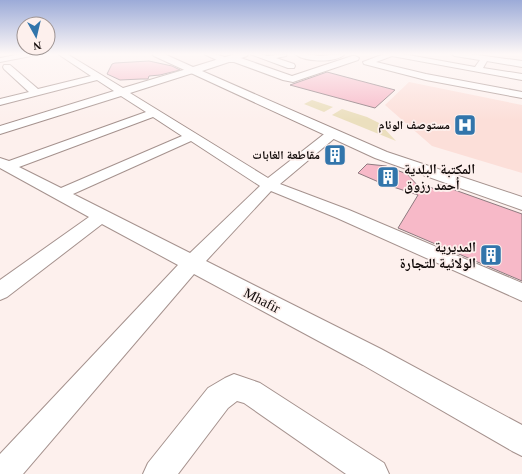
<svg xmlns="http://www.w3.org/2000/svg" width="522" height="474" viewBox="0 0 522 474" font-family="'Times New Roman','Noto Naskh Arabic',serif">
	<style>
		.built { fill: #fcdfd9 }
		.green { fill: #ebdfbe }
		.building { fill: #f7b9c8; stroke: #8d7a7f }
		.lines { fill: none; stroke-linecap: round; stroke-linejoin: round }
		.minor-casing { stroke: #a5928e; stroke-width: 2 }
		.tertiary-casing { stroke: #a5928e; stroke-width: 2 }
		.minor { fill: #fff; fill-rule: evenodd }
		.tertiary { fill: #fff; fill-rule: evenodd }
		.labels { text-anchor: middle; stroke-width: 3.5; stroke-linejoin: round; paint-order: stroke }
		.far-poi-label { font-size: 12px; font-weight: bold; fill: #120b0a; stroke: #fdf0ed; text-anchor: end }
		.poi-label { font-size: 14px; font-weight: bold; fill: #120b0a; stroke: #fdf0ed; text-anchor: start }
		.street-label { font-size: 14px; fill: #120b0a; stroke: #fdf0ed }
	</style>
	<rect width="100%" height="100%" fill="#fdf0ed"/>
	<path class="built" d="M409 82 522 105V173L432 146 385 105Z"/>
	<g class="green">
		<path d="M312 100 333 107 324 112 304 104Z"/>
		<path d="M342 109 367 117 379 123 396 141 332 115Z"/>
	</g>
	<g class="building">
		<path d="M149 61 172 66 180 70 160 75 149 76 148 79H141L120 80 107 74 112 64 115 63Z"/>
		<path d="M327 72 357 80 395 90 375 108 290 85Z"/>
		<path d="M367 164 386 166 407 174 421 189 424 185 435 189 438 184 522 214V281L398 228 418 195 381 183 358 173Z"/>
	</g>
	<g class="lines">
		<g class="minor-casing">
			<g id="minor">
				<path d="M21 54H35L31 56 0 62V58Z"/>
				<path d="M58 54H67L123 88 190 68H196L197 70 196 72 130 93 268 178 328 131H336L338 134 336 137 280 184 349 210 522 283V301L337 218 271 191 206 261 381 349 522 425V456L512 451 363 365 194 274 23 474H0V454L178 265 102 224 7 297 0 300V280L89 217 0 168V158L9 161 146 112 121 96 0 134V126L114 91 97 80 0 105V99L29 92 4 69 3 67 4 65H10L38 89 91 76ZM153 117 182 136 61 188 19 167ZM191 141 260 186 190 253 73 194Z"/>
				<path d="M204 54H214L225 57H238L292 76 352 56H355L359 58 358 60 293 82 283 80 234 62H221Z"/>
				<path d="M250 54H261L267 56 287 54 286 56 276 58 294 64 295 66 294 68H288Z"/>
				<path d="M295 54H306L320 56 343 54 344 55C334 63 304 62 295 54Z"/>
				<path d="M384 54H403L475 67 480 60 455 56 451 54H470L522 61V67L487 61 483 68 522 74V80L392 56 376 62 426 74 522 92V98L426 80 364 64 363 62Z"/>
				<path d="M234 374 260 383 384 463 389 474H346L244 403 237 401 228 408 178 474H143L148 463 208 388 225 378Z"/>
			</g>
		</g>
		<g class="tertiary-casing">
			<path id="tertiary" d="M152 54H164L193 67 235 54H248L247 56 202 71 387 152 522 197V210L375 158 154 56Z"/>
		</g>
		<use href="#minor" class="minor"/>
		<use href="#tertiary" class="tertiary"/>
	</g>
	<linearGradient id="sky" x2="0" y2="1"><stop stop-color="#9cabd8"/><stop offset="0.45" stop-color="#fef8f7"/><stop offset="1" stop-color="#fef8f7" stop-opacity="0"/></linearGradient>
	<rect width="522" height="120" fill="url(#sky)"/>
	<defs>
		<g id="hospital-square" transform="scale(1.15)"><rect x="-9" y="-9" width="18" height="18" rx="4" fill="#3275ab" stroke="#fdf0ed"/><path d="M-5-5h3v3.5h4V-5h3V5h-3V1.5h-4V5h-3Z" fill="#fff"/></g>
		<g id="building-square" transform="scale(1.15)"><rect x="-9" y="-9" width="18" height="18" rx="4" fill="#3275ab" stroke="#fdf0ed"/><path d="M-4-6H4V6H1V3H-1V6H-4ZM-2.5-4.3h1.7v1.8h-1.7ZM.8-4.3h1.7v1.8H.8ZM-2.5-1h1.7V.8h-1.7ZM.8-1h1.7V.8H.8Z" fill="#fff"/></g>
	</defs>
	<g fill-rule="evenodd">
		<use href="#hospital-square" x="465" y="125"/>
		<use href="#building-square" x="335" y="155"/>
		<use href="#building-square" x="388" y="177"/>
		<use href="#building-square" x="491" y="255"/>
	</g>
	<g class="labels">
		<g class="far-poi-label">
			<text x="450" y="129">مستوصف الوئام</text>
			<text x="320" y="159">مقاطعة الغابات</text>
		</g>
		<g class="poi-label">
			<text x="404" y="174">المكتبة البلدية<tspan x="404" dy="16">أحمد رزوق</tspan></text>
			<text x="476" y="252" text-anchor="end">المديرية<tspan x="476" dy="16">الولائية للتجارة</tspan></text>
		</g>
		<g class="street-label">
			<text transform="translate(262 300) rotate(27)" y="5">Mhafir</text>
		</g>
	</g>
	<g transform="translate(36 36) rotate(172)"><circle r="19" fill="#fdf0ed" stroke="#9f9492"/>
	<path d="M0-3L7 15L0 10L-7 15Z" fill="#3275ab"/>
	<text y="-6" font-size="11" font-weight="bold" text-anchor="middle" fill="#120b0a">N</text>
	</g>
</svg>
